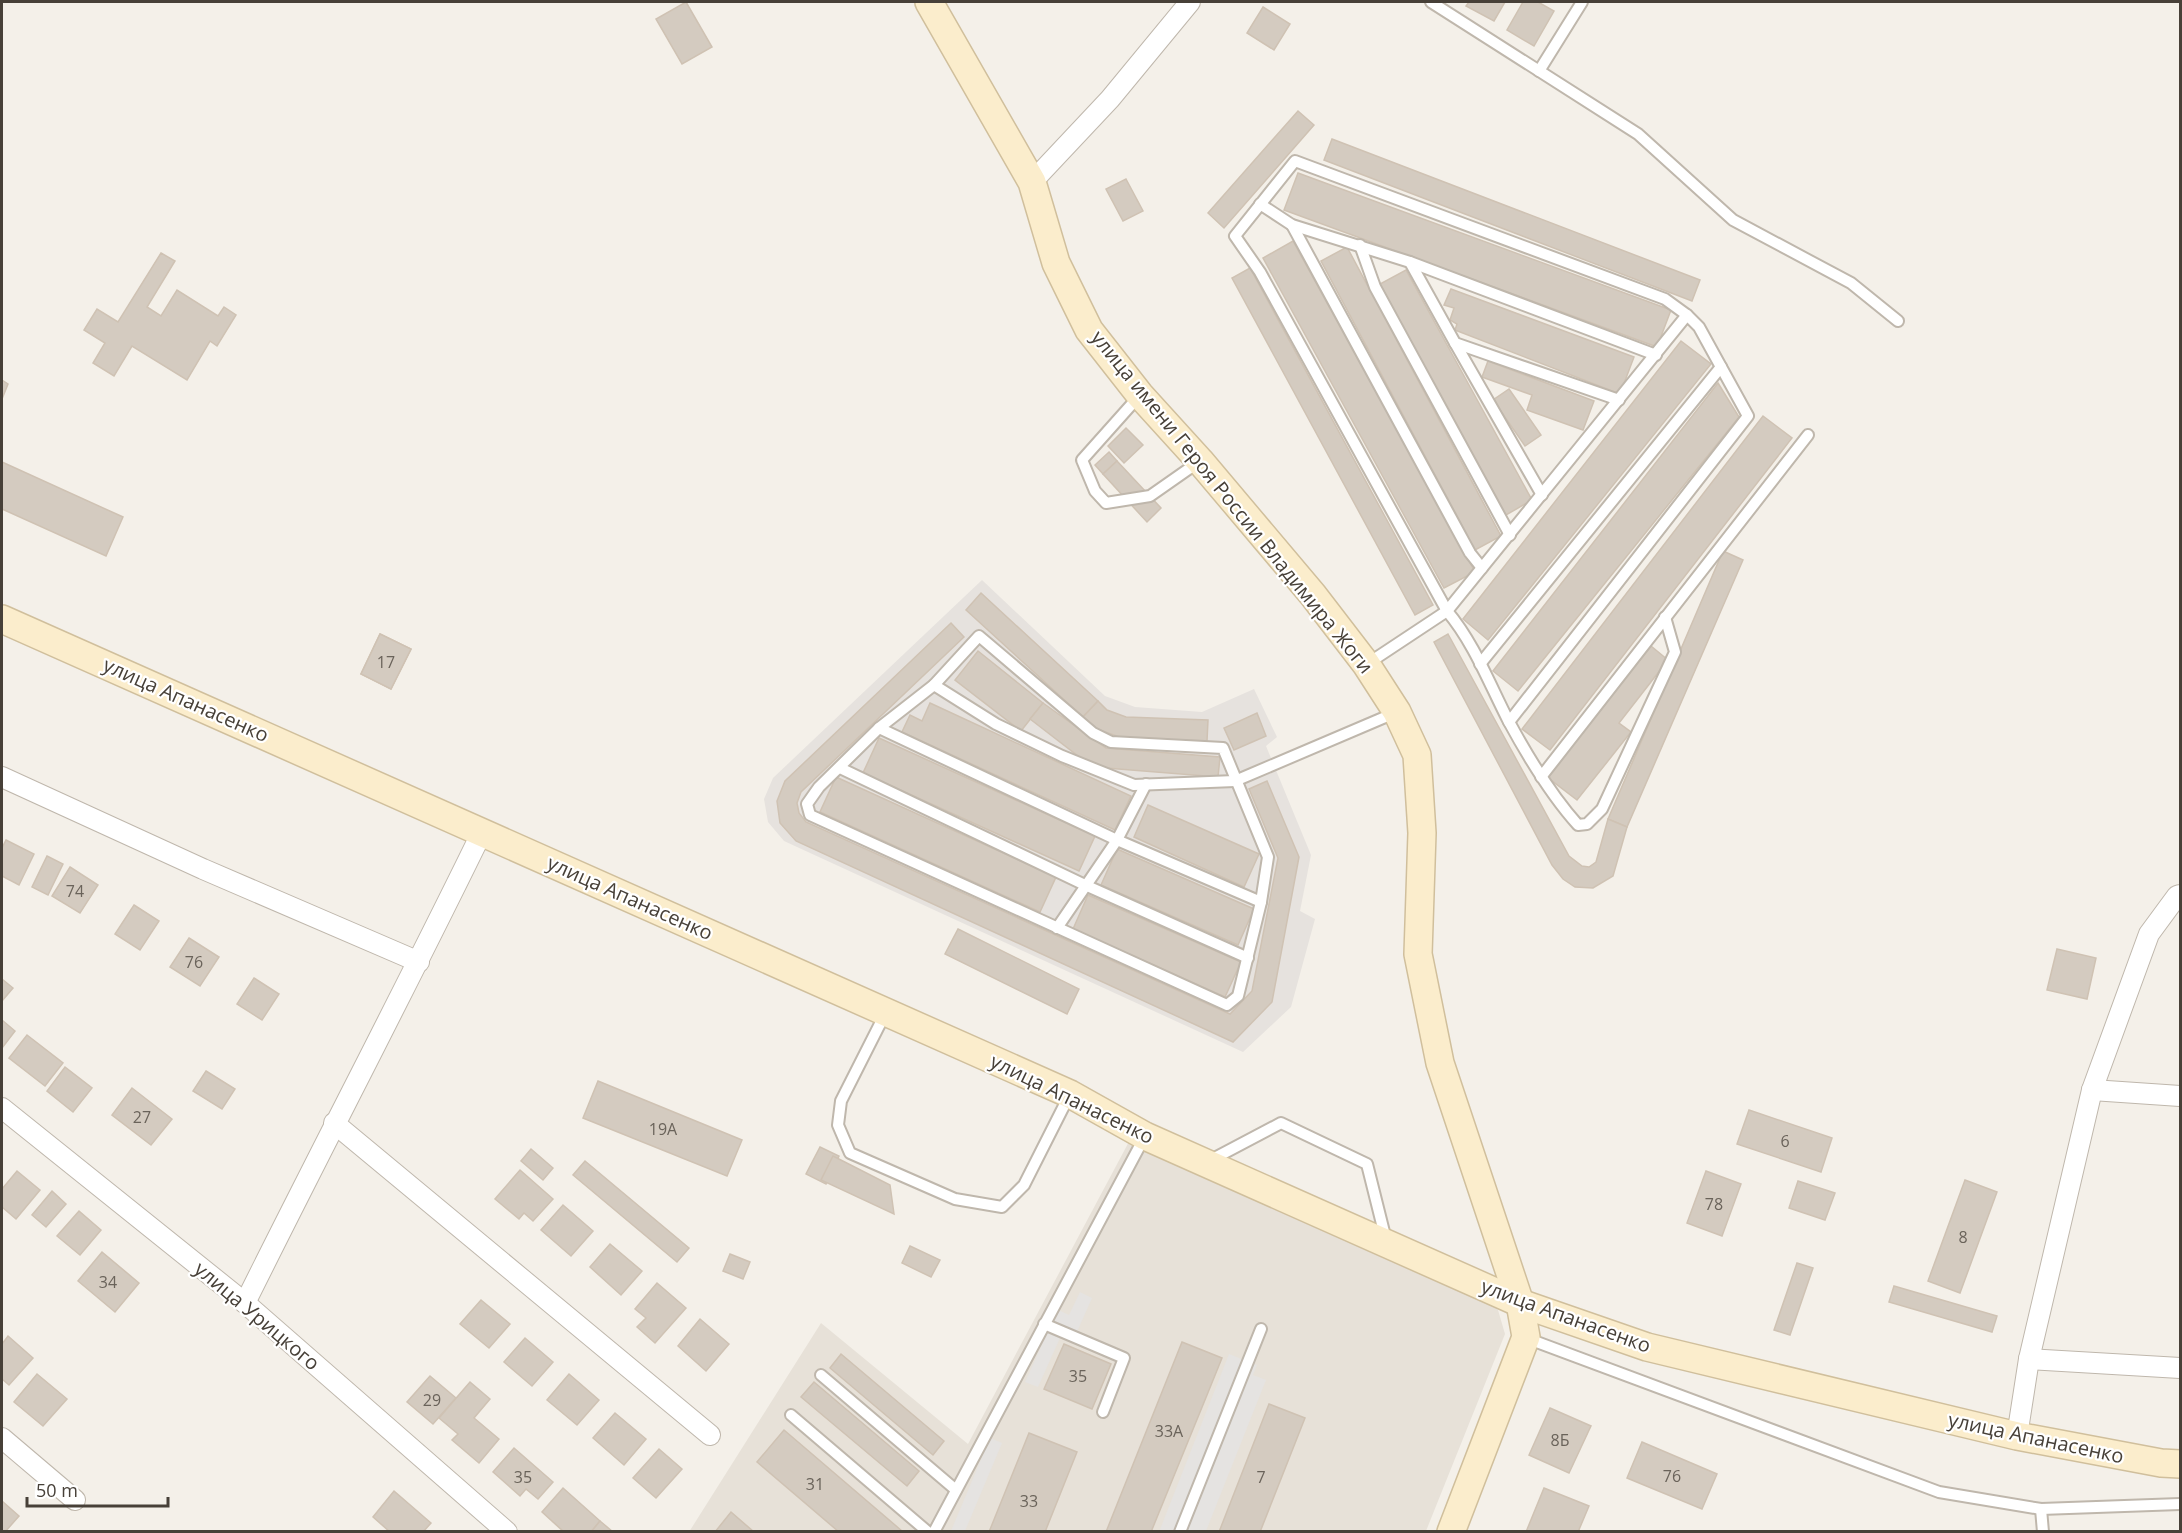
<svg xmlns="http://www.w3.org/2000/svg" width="2182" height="1533" viewBox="0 0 2182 1533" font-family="'Open Sans',sans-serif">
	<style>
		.residential { fill: #e7e1d8 }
		.industrial { fill: #e6e2de }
		.parking { fill: #e5e3e1 }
		.building { fill: #d4cbc0; stroke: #cfc2b3; stroke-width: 1.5 }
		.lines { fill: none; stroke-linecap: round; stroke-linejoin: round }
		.lane-casing { stroke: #bfb7ac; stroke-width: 14 }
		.street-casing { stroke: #bfb7ac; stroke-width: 22 }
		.secondary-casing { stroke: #d0bf9c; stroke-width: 30 }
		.lane { stroke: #fff; stroke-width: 10 }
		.street { stroke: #fff; stroke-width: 20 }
		.secondary { stroke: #fbedcc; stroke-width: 27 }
		.labels { text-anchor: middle; stroke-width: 4.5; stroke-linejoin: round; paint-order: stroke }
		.number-label { font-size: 16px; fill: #6a635a }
		.street-label { font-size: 20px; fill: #474038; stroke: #fff }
	</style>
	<rect width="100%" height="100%" fill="#f4f0e9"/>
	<path class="residential" d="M1132 1136 1474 1292 1498 1310 1505 1334 1426 1531 689 1532 821 1323 968 1444Z"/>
	<path class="industrial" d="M982 580 1105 696 1135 707 1202 712 1254 689 1277 737 1266 746 1311 855 1300 911 1315 919 1291 1007 1243 1052 784 841 768 822 764 799 773 778Z"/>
	<g class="parking">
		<path d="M1080 1292 1092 1298 1076 1334 1064 1329 1038 1387 1025 1382 1058 1310 1069 1315Z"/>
		<path d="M1229 1354 1257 1365 1253 1375 1266 1380 1206 1531 1159 1532Z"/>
		<path d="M990 1438 1002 1443 965 1531H951Z"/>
	</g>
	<g class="building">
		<path d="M686 2 712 47 682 64 656 19Z"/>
		<path d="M1469 2H1505L1494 21 1466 6Z"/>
		<path d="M1523 2H1538L1554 11 1534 46 1507 30Z"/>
		<path d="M1263 7 1290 24 1274 50 1247 33Z"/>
		<path d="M1298 111 1314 125 1224 228 1208 213Z"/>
		<path d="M1332 139 1700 280 1692 301 1324 160Z"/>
		<path d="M1298 173 1671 310 1657 347 1284 210Z"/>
		<path d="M1126 179 1143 211 1123 221 1106 189Z"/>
		<path d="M1293 241 1475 572 1444 588 1263 258Z"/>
		<path d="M1347 247 1501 536 1475 550 1321 261Z"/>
		<path d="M161 253 175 261 147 307 161 316 177 290 218 316 224 307 236 315 217 346 210 341 187 380 132 346 114 376 93 363 105 343 84 330 97 309 118 322Z"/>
		<path d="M1250 268 1433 605 1415 615 1232 278Z"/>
		<path d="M1406 270 1532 500 1506 515 1380 284Z"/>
		<path d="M1451 289 1634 357 1620 394 1455 330 1457 324 1450 320 1454 308 1444 305Z"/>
		<path d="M1681 341 1711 364 1488 640 1463 619Z"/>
		<path d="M1488 361 1594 401 1583 430 1527 410 1532 395 1482 377Z"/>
		<path d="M2 380 8 384 2 399Z"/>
		<path d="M1718 383 1739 417 1518 691 1493 671Z"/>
		<path d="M1509 389 1541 435 1525 446 1493 400Z"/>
		<path d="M1763 416 1792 438 1550 750 1522 729Z"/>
		<path d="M1126 428 1143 445 1124 463 1108 446Z"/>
		<path d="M1109 452 1117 461 1103 474 1095 465Z"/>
		<path d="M1117 461 1161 508 1147 522 1103 474Z"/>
		<path d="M2 462 123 517 106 556 2 509Z"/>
		<path d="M1723 551 1743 560 1627 827 1608 819Z"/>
		<path d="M981 593 1098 701 1083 717 966 610Z"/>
		<path d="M951 623 964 637 801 792 797 803 799 813 806 822 1230 1014 1252 991 1278 858 1249 789 1267 781 1299 857 1272 1002 1233 1042 796 841 780 823 777 801 785 781Z"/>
		<path d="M380 634 411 649 391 689 361 674Z"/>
		<path d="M380 634 411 649 391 689 361 674Z"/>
		<path d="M1448 634 1569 856 1582 866 1589 867 1596 862 1608 819 1627 827 1613 876 1593 888 1575 887 1563 879 1552 865 1434 642Z"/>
		<path d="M1651 646 1668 660 1619 723 1631 732 1577 800 1547 777Z"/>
		<path d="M978 651 1043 703 1021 731 955 680Z"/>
		<path d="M1098 701 1107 710 1126 717 1208 720 1207 741 1122 738 1097 729 1083 717Z"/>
		<path d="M930 703 1131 796 1115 830 902 732 910 715 922 721Z"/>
		<path d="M1043 703 1106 748 1220 757 1218 777 1106 768 1082 759 1030 719Z"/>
		<path d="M1257 713 1266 736 1234 750 1224 728Z"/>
		<path d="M879 738 1095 836 1079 871 863 773Z"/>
		<path d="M836 777 1056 877 1040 912 820 812Z"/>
		<path d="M1148 805 1259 854 1244 887 1134 837Z"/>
		<path d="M6 840 34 854 19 885 2 876V848Z"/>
		<path d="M1117 849 1254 909 1238 945 1101 885Z"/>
		<path d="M47 856 63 864 48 895 32 887Z"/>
		<path d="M70 867 98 885 80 913 52 896Z"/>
		<path d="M1088 895 1241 962 1225 997 1073 929Z"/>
		<path d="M134 905 159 921 140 950 115 934Z"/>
		<path d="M958 929 1079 989 1067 1014 945 954Z"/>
		<path d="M189 938 219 957 200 986 170 967Z"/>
		<path d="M2057 949 2096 958 2087 999 2047 990Z"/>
		<path d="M254 978 279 994 262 1020 237 1004Z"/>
		<path d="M2 979 13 988 2 1001Z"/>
		<path d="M2 1020 15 1031 2 1048Z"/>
		<path d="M27 1035 63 1063 45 1086 9 1058Z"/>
		<path d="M65 1067 92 1088 73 1112 47 1091Z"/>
		<path d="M206 1071 235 1089 222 1109 193 1091Z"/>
		<path d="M598 1081 742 1140 727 1176 583 1118Z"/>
		<path d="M132 1088 172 1119 151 1145 112 1115Z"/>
		<path d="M1749 1110 1832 1138 1821 1172 1737 1144Z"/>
		<path d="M820 1147 839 1156 826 1184 806 1174Z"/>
		<path d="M531 1149 553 1168 543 1180 521 1161Z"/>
		<path d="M833 1156 890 1185 894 1214 821 1180Z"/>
		<path d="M585 1161 689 1248 677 1262 573 1175Z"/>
		<path d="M520 1170 553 1199 533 1221 524 1213 519 1219 495 1199Z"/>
		<path d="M17 1171 40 1190 16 1219 2 1207V1189Z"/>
		<path d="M1706 1171 1741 1184 1722 1236 1687 1223Z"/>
		<path d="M1965 1180 1997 1192 1960 1293 1928 1281Z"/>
		<path d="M1798 1181 1835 1193 1825 1220 1789 1208Z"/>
		<path d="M52 1191 66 1204 46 1227 32 1215Z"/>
		<path d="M563 1205 593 1231 571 1256 541 1230Z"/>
		<path d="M79 1211 101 1230 80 1255 57 1236Z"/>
		<path d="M610 1244 642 1271 621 1295 590 1267Z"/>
		<path d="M910 1246 940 1260 931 1277 902 1263Z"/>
		<path d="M102 1252 139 1283 115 1312 78 1281Z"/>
		<path d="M730 1254 750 1262 743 1279 723 1271Z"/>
		<path d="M1797 1263 1813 1268 1790 1335 1774 1330Z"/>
		<path d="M657 1283 686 1308 655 1343 637 1327 646 1318 635 1309Z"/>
		<path d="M1894 1286 1997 1316 1992 1332 1889 1302Z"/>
		<path d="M481 1300 510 1324 489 1348 460 1324Z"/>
		<path d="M700 1319 729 1344 706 1371 678 1346Z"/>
		<path d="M8 1336 33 1358 9 1385 2 1379V1344Z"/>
		<path d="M525 1338 553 1362 532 1386 504 1362Z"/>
		<path d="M1182 1342 1222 1358 1207 1395 1151 1532H1106Z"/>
		<path d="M1064 1344 1111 1364 1092 1409 1044 1389Z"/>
		<path d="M841 1354 944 1441 933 1455 830 1368Z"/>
		<path d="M37 1374 67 1399 43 1426 14 1402Z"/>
		<path d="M569 1374 599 1400 577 1425 547 1400Z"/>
		<path d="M430 1376 456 1398 433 1424 407 1402Z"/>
		<path d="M470 1382 490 1399 474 1418 499 1439 479 1463 452 1440 458 1434 439 1418Z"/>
		<path d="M814 1382 919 1471 907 1486 801 1397Z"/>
		<path d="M1269 1404 1305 1418 1260 1532H1219Z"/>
		<path d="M1550 1408 1591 1426 1569 1473 1529 1455Z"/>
		<path d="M615 1413 646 1439 624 1465 593 1438Z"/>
		<path d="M784 1430 902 1531V1532H839L757 1462Z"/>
		<path d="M1029 1433 1077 1452 1045 1532H989Z"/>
		<path d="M1642 1442 1717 1474 1702 1509 1627 1478Z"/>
		<path d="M514 1448 553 1482 538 1499 526 1489 520 1496 493 1472Z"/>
		<path d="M659 1449 682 1469 656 1498 633 1478Z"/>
		<path d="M563 1488 600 1521 591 1532H564L542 1512Z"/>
		<path d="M1544 1488 1589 1506 1578 1532H1526Z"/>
		<path d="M394 1491 431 1523 423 1532H390L373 1517Z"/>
		<path d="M2 1501 19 1516 5 1532H2Z"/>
		<path d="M731 1512 754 1532H715Z"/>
		<path d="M600 1521 613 1532H591Z"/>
	</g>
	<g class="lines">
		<g class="lane-casing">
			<g id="lane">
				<path d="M1431 2 1638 134 1733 220 1851 283 1898 321"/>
				<path d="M1539 71 1582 2"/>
				<path d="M1260 204 1292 225 1410 262 1656 355"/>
				<path d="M1292 225 1470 553 1482 568"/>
				<path d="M1360 245 1375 287 1510 535"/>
				<path d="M1410 262 1455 343 1619 400"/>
				<path d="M1455 343 1542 495"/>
				<path d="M1140 395 1082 460 1095 491 1106 503 1150 496 1200 461"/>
				<path d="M1665 617 1675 652 1602 809 1587 824 1578 825C1550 794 1528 757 1508 720 1489 683 1474 643 1447 611L1260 272 1235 236 1295 161 1665 299 1687 315"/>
				<path d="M979 636 1093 733 1111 742 1223 748 1268 857 1261 902 1238 996 1227 1005 810 815 807 804 819 787 879 728 934 685Z"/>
				<path d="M1367 664 1447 611 1687 315 1699 327 1748 416 1509 722"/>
				<path d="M1480 664 1721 367"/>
				<path d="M934 685 996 724 1062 756 1134 785 1235 781 1397 712"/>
				<path d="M879 728 1117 840 1261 902"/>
				<path d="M840 768 1085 885 1248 958"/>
				<path d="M1541 777 1808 435"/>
				<path d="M1057 928 1117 840 1146 784"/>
				<path d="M886 1012 841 1101 838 1125 850 1153 955 1199 1002 1207 1024 1185 1070 1094"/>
				<path d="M1209 1161 1281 1123 1367 1164 1386 1240"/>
				<path d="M1044 1324 1124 1358 1103 1412"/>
				<path d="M1526 1338 1939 1492 2041 1509 2180 1504"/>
				<path d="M821 1375 956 1490"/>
				<path d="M791 1415 928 1532"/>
				<path d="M2041 1509 2043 1532"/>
				<path d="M934 1532 1144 1138"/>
				<path d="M1180 1532 1261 1329"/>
			</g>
		</g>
		<g class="street-casing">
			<g id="street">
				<path d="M1032 182 1110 99 1190 2"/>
				<path d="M2 777 203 869 419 962"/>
				<path d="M2092 1090 2180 1096"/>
				<path d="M2 1108 245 1303 507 1532"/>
				<path d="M334 1123 710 1435"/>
				<path d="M245 1303C323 1146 405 990 482 832"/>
				<path d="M2029 1359 2180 1368"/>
				<path d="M2017 1436 2029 1359 2092 1090 2149 934 2177 896 2180 895"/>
				<path d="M2 1438 75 1500"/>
			</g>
		</g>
		<g class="secondary-casing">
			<g id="secondary">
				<path d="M929 2 1032 182 1056 263 1089 330 1140 395 1200 461 1313 595 1366 664 1397 712 1417 755 1422 833 1418 954 1440 1063 1520 1303 1526 1337 1451 1532"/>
				<path d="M2 619 1070 1094 1145 1136 1520 1303 1647 1347 2017 1436 2161 1463 2180 1464"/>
			</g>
		</g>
		<use href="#lane" class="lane"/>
		<use href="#street" class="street"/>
		<use href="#secondary" class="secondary"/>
	</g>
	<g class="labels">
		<g class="number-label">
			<text x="386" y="668">17</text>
			<text x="75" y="897">74</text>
			<text x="194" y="968">76</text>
			<text x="142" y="1123">27</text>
			<text x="663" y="1135">19А</text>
			<text x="1785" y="1147">6</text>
			<text x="1714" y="1210">78</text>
			<text x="1963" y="1243">8</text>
			<text x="108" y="1288">34</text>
			<text x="1078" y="1382">35</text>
			<text x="432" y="1406">29</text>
			<text x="1169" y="1437">33А</text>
			<text x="1560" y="1446">8Б</text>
			<text x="1672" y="1482">76</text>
			<text x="523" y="1483">35</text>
			<text x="1261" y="1483">7</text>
			<text x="815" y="1490">31</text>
			<text x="1029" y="1507">33</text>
		</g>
		<g class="street-label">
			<text transform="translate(1232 502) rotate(51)" y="7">улица имени Героя России Владимира Жоги</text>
			<text transform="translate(186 700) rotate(24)" y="7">улица Апанасенко</text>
			<text transform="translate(630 898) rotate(24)" y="7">улица Апанасенко</text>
			<text transform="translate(1072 1099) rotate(26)" y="7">улица Апанасенко</text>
			<text transform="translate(257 1316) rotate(40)" y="7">улица Урицкого</text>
			<text transform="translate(1566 1316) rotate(20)" y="7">улица Апанасенко</text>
			<text transform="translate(2036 1438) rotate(12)" y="7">улица Апанасенко</text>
		</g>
	</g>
	<rect width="2182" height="1533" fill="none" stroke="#474038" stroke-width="6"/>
	<path d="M27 1497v9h141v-9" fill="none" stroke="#474038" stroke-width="3"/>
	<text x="36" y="1497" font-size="18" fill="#474038" stroke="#ffffff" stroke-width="4.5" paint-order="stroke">50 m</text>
</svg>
